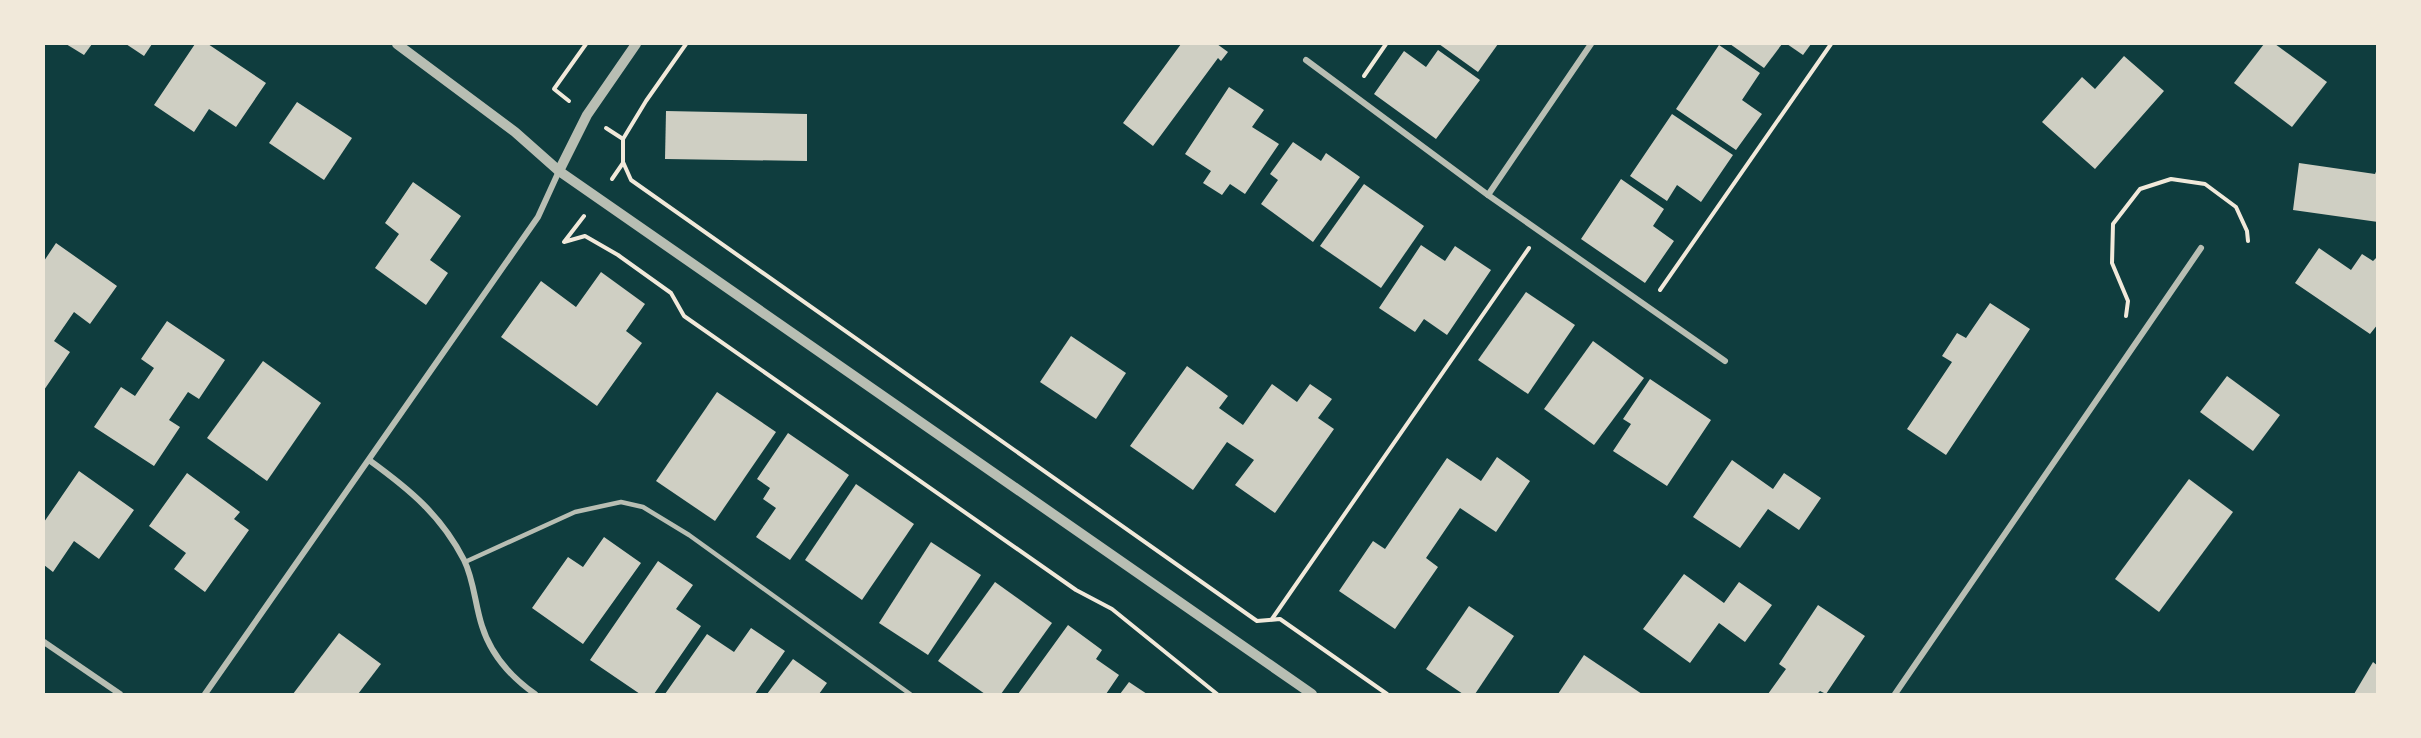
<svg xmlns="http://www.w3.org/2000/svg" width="2421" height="738" viewBox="0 0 2421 738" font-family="Cabin,sans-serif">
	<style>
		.building { fill: #cfcfc3 }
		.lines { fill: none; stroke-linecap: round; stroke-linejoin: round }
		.path { stroke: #f1e9da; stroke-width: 4 }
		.service { stroke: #b8beb3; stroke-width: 4.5 }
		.minor { stroke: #b8beb3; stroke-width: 6 }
		.tertiary { stroke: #b8beb3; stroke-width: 10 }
	</style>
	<rect width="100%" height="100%" fill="#0f3d3e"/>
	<g class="building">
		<path d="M66 44H92L84 55Z"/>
		<path d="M126 44H152L144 56Z"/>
		<path d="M195 44H208L266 83 236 127 209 109 194 132 154 105Z"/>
		<path d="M1181 44H1217L1228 52 1221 61 1218 58 1153 146 1123 123Z"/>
		<path d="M1439 44H1498L1478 72Z"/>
		<path d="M1730 44H1782L1764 68Z"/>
		<path d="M1787 44H1811L1803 55Z"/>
		<path d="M2264 44H2275L2327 82 2292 127 2234 83Z"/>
		<path d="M1719 45 1760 73 1742 100 1762 114 1736 150 1676 109Z"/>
		<path d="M1438 50 1480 80 1436 139 1374 94 1404 51 1426 67Z"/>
		<path d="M2124 56 2164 91 2095 169 2042 122 2082 77 2095 89Z"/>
		<path d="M1229 87 1264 110 1252 127 1279 144 1245 194 1230 184 1222 195 1203 183 1211 171 1185 154Z"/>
		<path d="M297 102 352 138 324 180 269 143Z"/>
		<path d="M666 111 807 114V161L665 159Z"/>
		<path d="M1672 114 1733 155 1701 202 1677 185 1667 201 1630 176Z"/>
		<path d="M1293 142 1321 161 1326 153 1360 177 1313 242 1261 204 1278 180 1270 174Z"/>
		<path d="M2299 163 2375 174 2378 167V222L2293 210Z"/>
		<path d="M1621 179 1664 209 1653 226 1674 241 1645 283 1581 239Z"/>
		<path d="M413 182 461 216 430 260 448 273 426 305 375 268 399 234 385 223Z"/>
		<path d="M1364 184 1424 226 1381 288 1320 246Z"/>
		<path d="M56 243 117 286 90 324 74 312 54 341 70 352 44 390V261Z"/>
		<path d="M1421 245 1445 261 1455 246 1491 270 1447 335 1424 319 1415 332 1379 308Z"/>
		<path d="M2319 248 2351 270 2362 254 2373 261 2378 256V324L2370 334 2295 283Z"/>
		<path d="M601 272 645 304 626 331 642 343 597 406 501 337 541 281 576 307Z"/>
		<path d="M1526 292 1575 325 1528 394 1478 360Z"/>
		<path d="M1990 303 2030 329 1946 455 1907 429 1952 362 1942 356 1957 333 1966 338Z"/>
		<path d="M167 321 225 360 199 399 188 392 169 420 180 427 154 466 94 427 121 387 135 396 154 368 141 359Z"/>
		<path d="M1071 336 1126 373 1096 419 1040 382Z"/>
		<path d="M1593 341 1644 378 1594 445 1544 409Z"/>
		<path d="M263 361 321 403 267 481 207 438Z"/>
		<path d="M1187 366 1228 396 1219 408 1243 425 1272 384 1297 402 1310 384 1332 399 1318 418 1334 429 1275 513 1235 485 1254 460 1227 442 1193 490 1130 446Z"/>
		<path d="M2227 376 2280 415 2253 451 2200 412Z"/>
		<path d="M1650 379 1711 420 1667 486 1613 451 1631 424 1623 419Z"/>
		<path d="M717 392 776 432 715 521 656 481Z"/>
		<path d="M788 433 849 475 790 560 756 537 776 508 763 499 770 488 757 479Z"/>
		<path d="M1497 457 1530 481 1496 532 1460 508 1426 558 1438 567 1395 629 1339 591 1373 541 1385 549 1447 458 1481 481Z"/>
		<path d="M1732 460 1773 489 1784 473 1821 498 1799 530 1768 509 1740 548 1693 517Z"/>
		<path d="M79 471 134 510 99 559 74 541 53 572 44 565V522Z"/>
		<path d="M187 473 240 512 234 519 249 530 205 592 174 569 186 553 149 526Z"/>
		<path d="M2189 479 2233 512 2159 612 2115 579Z"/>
		<path d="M856 484 914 524 862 600 805 560Z"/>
		<path d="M604 537 641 563 583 644 532 608 568 557 583 567Z"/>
		<path d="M931 542 981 575 928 655 879 623Z"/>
		<path d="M658 561 693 585 676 609 701 626 654 694H640L590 660Z"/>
		<path d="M1684 574 1724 603 1739 582 1772 605 1745 642 1719 623 1690 663 1643 629Z"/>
		<path d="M995 582 1052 623 1001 694H985L938 661Z"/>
		<path d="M1818 605 1865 636 1826 694 1820 691 1817 694H1768L1786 669 1779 664Z"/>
		<path d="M1469 606 1514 636 1475 694H1463L1426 669Z"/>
		<path d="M1068 625 1102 650 1096 659 1119 675 1106 694H1018Z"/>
		<path d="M751 628 785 651 755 694H665L707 634 734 652Z"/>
		<path d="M339 633 381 664 358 694H293Z"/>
		<path d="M1584 655 1642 694H1558Z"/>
		<path d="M793 659 827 683 819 694H767Z"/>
		<path d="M2373 662 2378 666V694H2354Z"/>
		<path d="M1129 682 1147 694H1120Z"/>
	</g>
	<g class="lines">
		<g class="path">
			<path d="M686 44 646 101 623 139V162L631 180 1257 621 1280 619 1387 694"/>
			<path d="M1364 76 1386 44"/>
			<path d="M569 101 554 89 586 44"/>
			<path d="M606 128 623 139"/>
			<path d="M612 179 623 163"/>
			<path d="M584 216 564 242 585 236 618 255 671 293 684 316 1076 590 1112 609 1217 694"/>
			<path d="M1660 290 1831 44"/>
			<path d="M2126 316 2128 301 2112 263 2113 224 2140 189 2171 179 2205 184 2236 207 2247 231 2248 241"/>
			<path d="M1272 619 1529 248"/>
		</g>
		<path class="service" d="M465 562 575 512 621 502 643 507 689 535 910 694"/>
		<g class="minor">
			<path d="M1306 60 1488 195 1725 361"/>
			<path d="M1488 195 1591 44"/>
			<path d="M369 460C409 489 441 515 464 560 474 580 475 605 482 626 491 655 511 677 535 694"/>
			<path d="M44 642 120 694"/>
			<path d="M205 694 538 217 559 171"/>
			<path d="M1895 694 2201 248"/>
		</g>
		<g class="tertiary">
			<path d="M397 44 515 132 559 171 1312 694"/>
			<path d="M559 171 587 115 636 44"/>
		</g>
	</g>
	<rect width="2421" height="738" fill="none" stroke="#f1e9da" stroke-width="90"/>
</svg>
